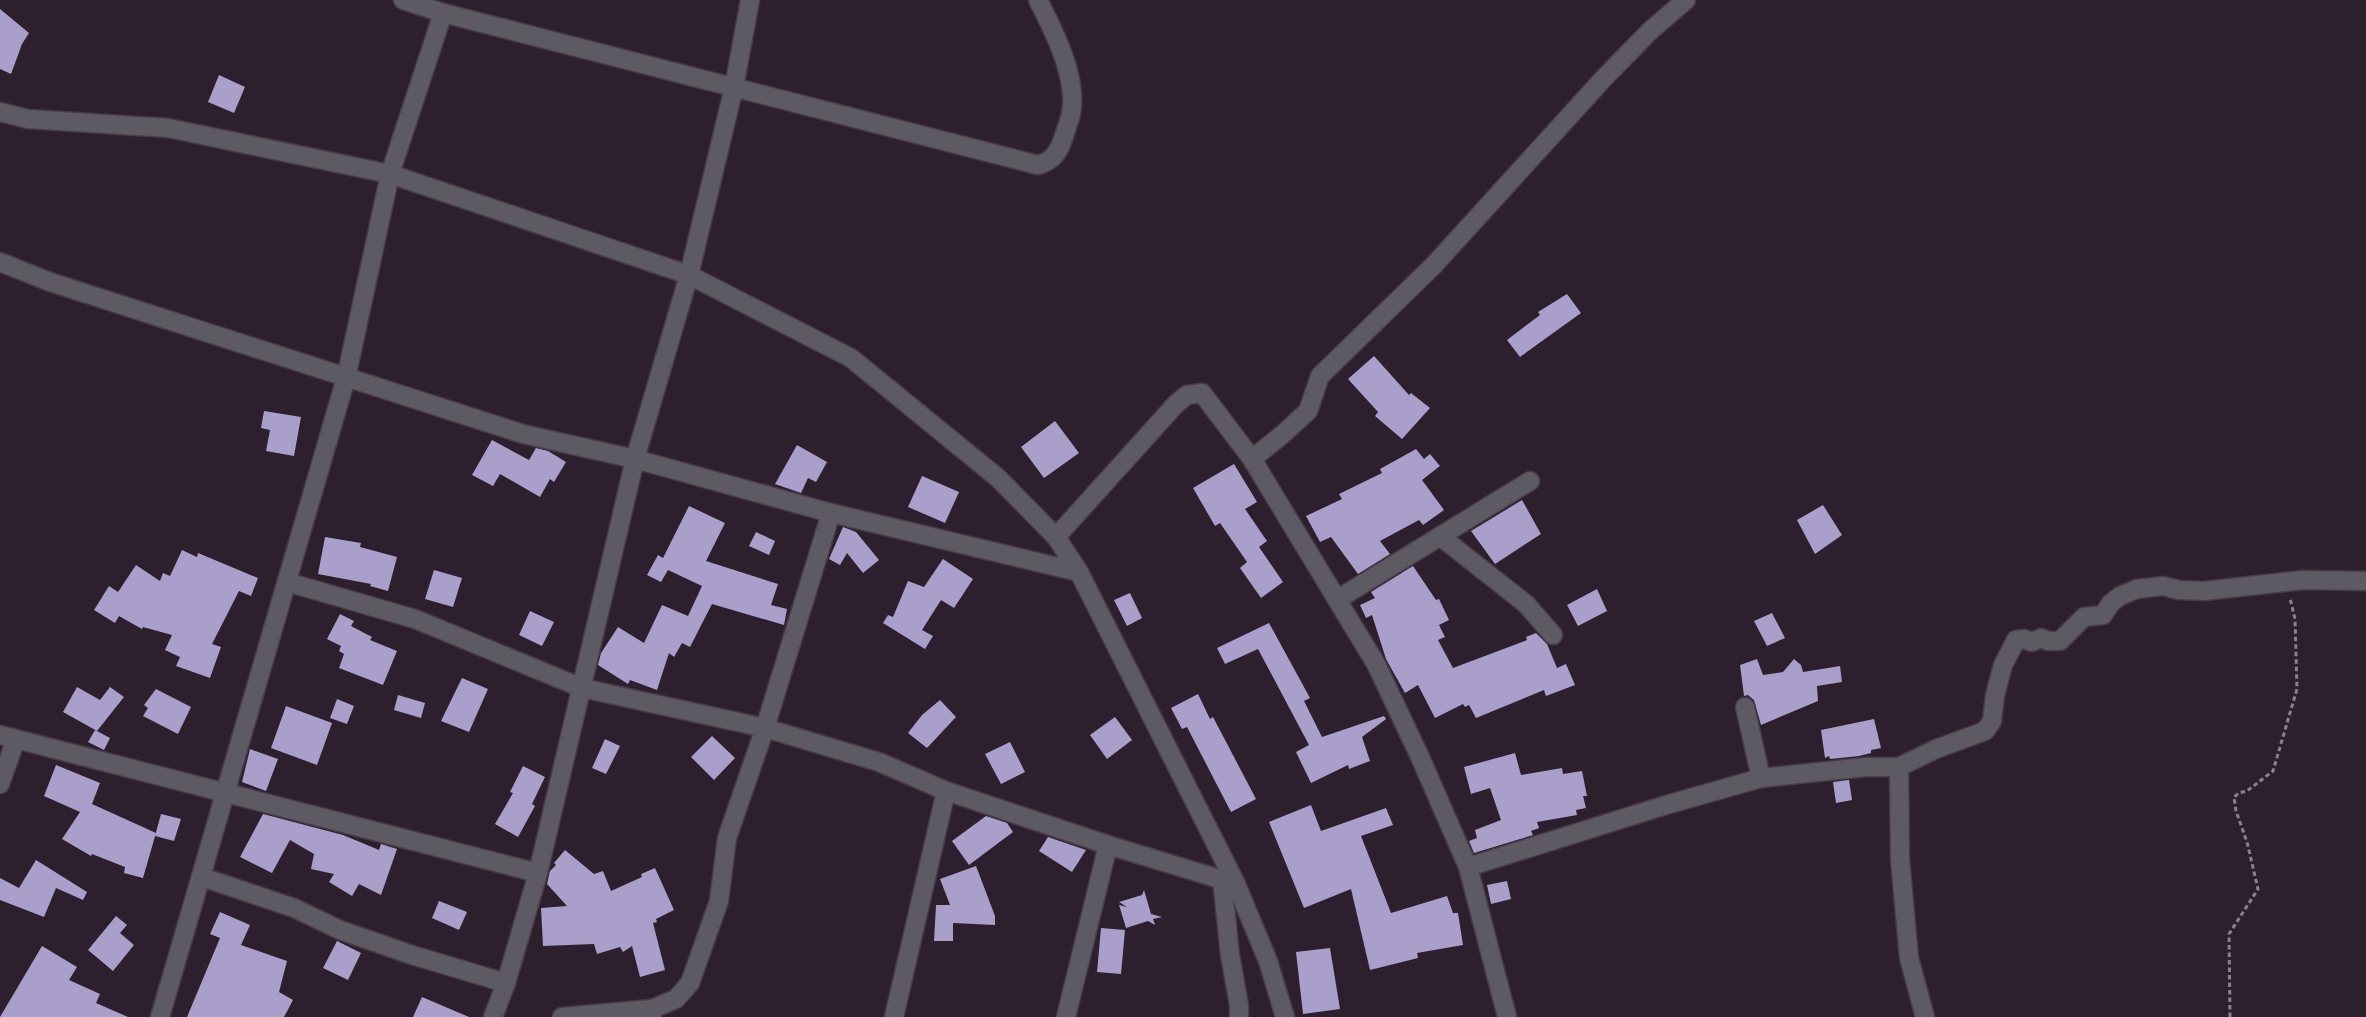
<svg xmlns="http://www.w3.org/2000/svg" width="2366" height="1017" viewBox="0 0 2366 1017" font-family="Lato,sans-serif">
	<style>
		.building { fill: #aa9ecb }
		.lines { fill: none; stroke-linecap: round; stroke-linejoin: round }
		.minor-casing { stroke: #493a49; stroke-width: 21 }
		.path { stroke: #8d808d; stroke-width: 3; stroke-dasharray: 4.5 3; stroke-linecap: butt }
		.minor { stroke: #5e5a63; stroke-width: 18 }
	</style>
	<rect width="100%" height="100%" fill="#2e1f2e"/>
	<g class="building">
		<path d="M0 9 29 33 22 44 11 74 0 69Z"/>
		<path d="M219 75 245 87 234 113 208 102Z"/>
		<path d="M1567 294 1581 313 1520 357 1507 340 1540 315 1538 312Z"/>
		<path d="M1374 356 1409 395 1411 393 1430 408 1402 439 1375 416 1378 412 1348 379Z"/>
		<path d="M264 411 301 417 294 456 266 451 270 430 261 428Z"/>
		<path d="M1055 421 1079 453 1044 478 1021 447Z"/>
		<path d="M492 440 529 460 536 448 548 451 566 462 554 482 550 479 540 497 500 474 493 486 472 475Z"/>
		<path d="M797 445 827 462 816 482 808 478 801 493 775 484Z"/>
		<path d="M1416 449 1424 459 1430 454 1440 466 1422 480 1444 510 1423 525 1419 520 1380 541 1390 554 1358 574 1331 537 1320 542 1306 516 1342 499 1339 494 1382 473 1380 469Z"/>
		<path d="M1234 464 1257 502 1245 509 1267 541 1259 547 1283 582 1261 598 1240 568 1247 562 1220 523 1215 526 1193 488Z"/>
		<path d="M922 476 959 492 945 523 908 507Z"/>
		<path d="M1522 500 1541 534 1495 564 1471 531Z"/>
		<path d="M1823 505 1842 535 1815 554 1797 520Z"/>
		<path d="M689 506 725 523 706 561 778 584 771 605 787 609 784 625 712 604 690 647 682 643 674 657 669 653 657 690 630 680 628 684 598 665 601 653 618 627 644 643 662 605 688 616 702 586 668 570 661 582 647 575 658 555 663 558Z"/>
		<path d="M843 527 856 532 879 560 863 573 847 553 840 565 829 559Z"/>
		<path d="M756 532 775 541 769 555 749 546Z"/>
		<path d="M325 537 361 543 360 547 397 557 388 591 370 586 371 584 318 574Z"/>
		<path d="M182 550 197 557 198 553 258 578 251 596 239 591 212 644 221 647 210 678 176 666 180 657 165 650 172 635 143 627 142 629 119 616 115 623 94 610 109 586 118 592 136 565 160 581 163 573 170 576Z"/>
		<path d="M943 559 973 579 954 608 941 600 922 630 933 636 925 649 883 623 888 615 893 617 908 581 924 587Z"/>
		<path d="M1413 566 1436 600 1439 599 1449 620 1439 625 1445 637 1438 640 1453 668 1527 640 1526 637 1536 633 1547 644 1557 668 1566 664 1575 685 1546 696 1544 690 1476 718 1469 705 1465 707 1463 704 1435 718 1418 685 1405 693 1386 659 1372 615 1366 618 1360 605 1375 598 1371 592Z"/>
		<path d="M434 570 462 578 453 607 425 599Z"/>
		<path d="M1597 589 1607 611 1578 626 1567 605Z"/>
		<path d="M1130 593 1142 618 1127 626 1114 600Z"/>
		<path d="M530 611 554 622 542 646 519 635Z"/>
		<path d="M1772 613 1785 638 1767 646 1754 621Z"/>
		<path d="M340 614 354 621 351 626 372 637 370 640 397 651 383 685 339 668 344 654 339 651 341 646 327 639Z"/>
		<path d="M1269 623 1310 698 1304 701 1322 737 1384 716 1386 719 1362 737 1370 761 1349 769 1348 765 1311 783 1296 752 1309 745 1258 649 1225 664 1217 648Z"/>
		<path d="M1757 659 1763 675 1783 672 1794 659 1801 665 1803 672 1840 666 1842 682 1817 686 1818 701 1761 725 1754 700 1748 695 1744 696 1740 665Z"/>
		<path d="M462 678 488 689 469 732 441 721Z"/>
		<path d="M77 687 100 700 110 687 124 697 97 731 63 712Z"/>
		<path d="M156 689 191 707 178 734 143 716 148 708 144 705Z"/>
		<path d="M1198 694 1210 719 1213 717 1256 799 1231 812 1187 727 1182 729 1171 708Z"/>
		<path d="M398 695 425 703 421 718 394 710Z"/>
		<path d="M337 699 354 706 347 724 330 718Z"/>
		<path d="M940 700 956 717 927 748 908 733 922 715Z"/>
		<path d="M286 706 332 723 317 765 271 748Z"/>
		<path d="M1115 717 1132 740 1107 759 1090 735Z"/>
		<path d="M1874 719 1881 748 1871 750V753L1859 756 1830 759 1829 756 1825 758 1821 730Z"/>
		<path d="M95 730 110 738 104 750 88 742Z"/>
		<path d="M712 736 735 758 714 780 691 757Z"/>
		<path d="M605 739 620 746 606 774 592 768Z"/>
		<path d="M1010 742 1025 772 1001 784 985 754Z"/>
		<path d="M250 749 278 759 266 791 242 782Z"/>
		<path d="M1515 753 1521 775 1562 768 1563 774 1582 771 1587 796H1583L1586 808 1576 810 1577 815 1537 822 1539 828 1531 831 1533 835 1474 853 1469 841 1477 838 1475 830 1501 820 1490 788 1471 794 1464 767Z"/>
		<path d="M56 765 100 783 92 804 156 833 143 878 124 873 125 867 92 854 91 856 62 839 80 812 44 796Z"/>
		<path d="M523 766 545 777 532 804 535 806 518 837 495 824 513 793 510 792Z"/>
		<path d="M1849 780 1852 800 1836 803 1833 782Z"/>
		<path d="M1311 805 1321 831 1386 808 1393 825 1361 836 1391 913 1447 896 1453 913H1458L1463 945 1417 953 1418 958 1370 970 1351 889 1304 908 1269 822Z"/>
		<path d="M161 814 181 819 174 841 155 836Z"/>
		<path d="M263 814 343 835 379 850 381 844 397 849 381 895 359 884 352 896 329 882 334 874 311 869 314 854 290 840 272 873 240 857Z"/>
		<path d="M986 816 1007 823 1013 832 969 865 952 841Z"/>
		<path d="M1048 837 1086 850 1072 872 1039 851Z"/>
		<path d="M565 850 594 874 603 871 611 891 642 877 641 874 655 868 674 910 656 919 657 922 653 923 665 970 640 977 632 946 623 952 620 947 597 954 594 944 543 946 541 908 567 906 547 884 550 871 556 865 554 863Z"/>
		<path d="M36 860 87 892 83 900 56 888 44 917 0 900V878L19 888Z"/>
		<path d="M976 866 995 916V925L953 923V941H934L936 905H950L940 879Z"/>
		<path d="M1507 881 1511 899 1491 904 1487 885Z"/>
		<path d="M1144 890 1151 914 1162 917 1153 919 1155 925 1148 921 1126 928 1119 905 1127 907 1119 902 1142 895Z"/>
		<path d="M439 901 467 912 459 930 432 918Z"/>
		<path d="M220 912 250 925 241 945 287 961 279 992 293 1000 284 1017H187L220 938 210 934Z"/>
		<path d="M116 916 127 925 120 933 134 945 113 971 88 950Z"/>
		<path d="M1101 928 1125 930 1121 974 1097 972Z"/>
		<path d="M337 941 361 953 348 980 323 968Z"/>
		<path d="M42 946 77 967 69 980 100 994 96 1003 128 1017H0Z"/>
		<path d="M1330 948 1340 1009 1303 1014 1296 952Z"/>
		<path d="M422 997 469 1017H413Z"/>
	</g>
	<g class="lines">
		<g class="minor-casing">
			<g id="minor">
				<path d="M403 0 443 13 1038 165C1053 161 1059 152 1064 136 1066 129 1069 122 1071 114 1078 78 1054 31 1038 0"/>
				<path d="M0 112 28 119 168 128 390 174 689 275 851 358 998 478 1056 537 1079 572 1236 884 1268 961 1285 1017"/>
				<path d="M0 262 50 282 523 434 635 459 831 513 1079 572"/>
				<path d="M1252 459 1283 434 1308 411 1320 376 1434 265 1604 78 1651 30 1686 0"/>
				<path d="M1056 537 1176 404 1187 395 1202 393 1252 459 1376 664 1420 757 1468 867 1507 1017"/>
				<path d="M1441 537 1526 604 1553 635"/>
				<path d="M287 582 415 619 582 688 765 728 879 762 946 791 1108 845 1236 884"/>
				<path d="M1338 599 1530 481"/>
				<path d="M1745 707 1761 778"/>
				<path d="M0 735 538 873"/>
				<path d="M1899 767 1900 859 1909 958 1925 1017"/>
				<path d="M0 784 16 739"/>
				<path d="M1468 867 1666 805 1761 778 1866 767H1899L1936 749 1985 731 1992 721 1995 695 2003 665 2016 640 2024 639 2032 642 2041 638 2048 641H2060L2084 617 2103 615 2111 603 2120 596 2137 589 2163 586 2179 590 2204 591 2303 580 2366 581"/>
				<path d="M202 877 294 908 340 930 412 955 506 983"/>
				<path d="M1222 879 1230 955 1239 1005V1017"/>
				<path d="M160 1017 346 378 390 174 443 13"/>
				<path d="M493 1017 506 983 538 873 635 459 689 275 734 87 750 0"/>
				<path d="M562 1017 652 1009"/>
				<path d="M652 1017V1009L676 999 690 983 719 901 727 838 765 728 831 513"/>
				<path d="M894 1017 946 791"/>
				<path d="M1066 1017 1108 845"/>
			</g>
		</g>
		<path class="path" d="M2230 1017 2229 934 2258 889 2247 842 2236 811 2234 797 2239 793 2247 791 2273 771 2297 689 2295 619 2290 598"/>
		<use href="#minor" class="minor"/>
	</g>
</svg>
